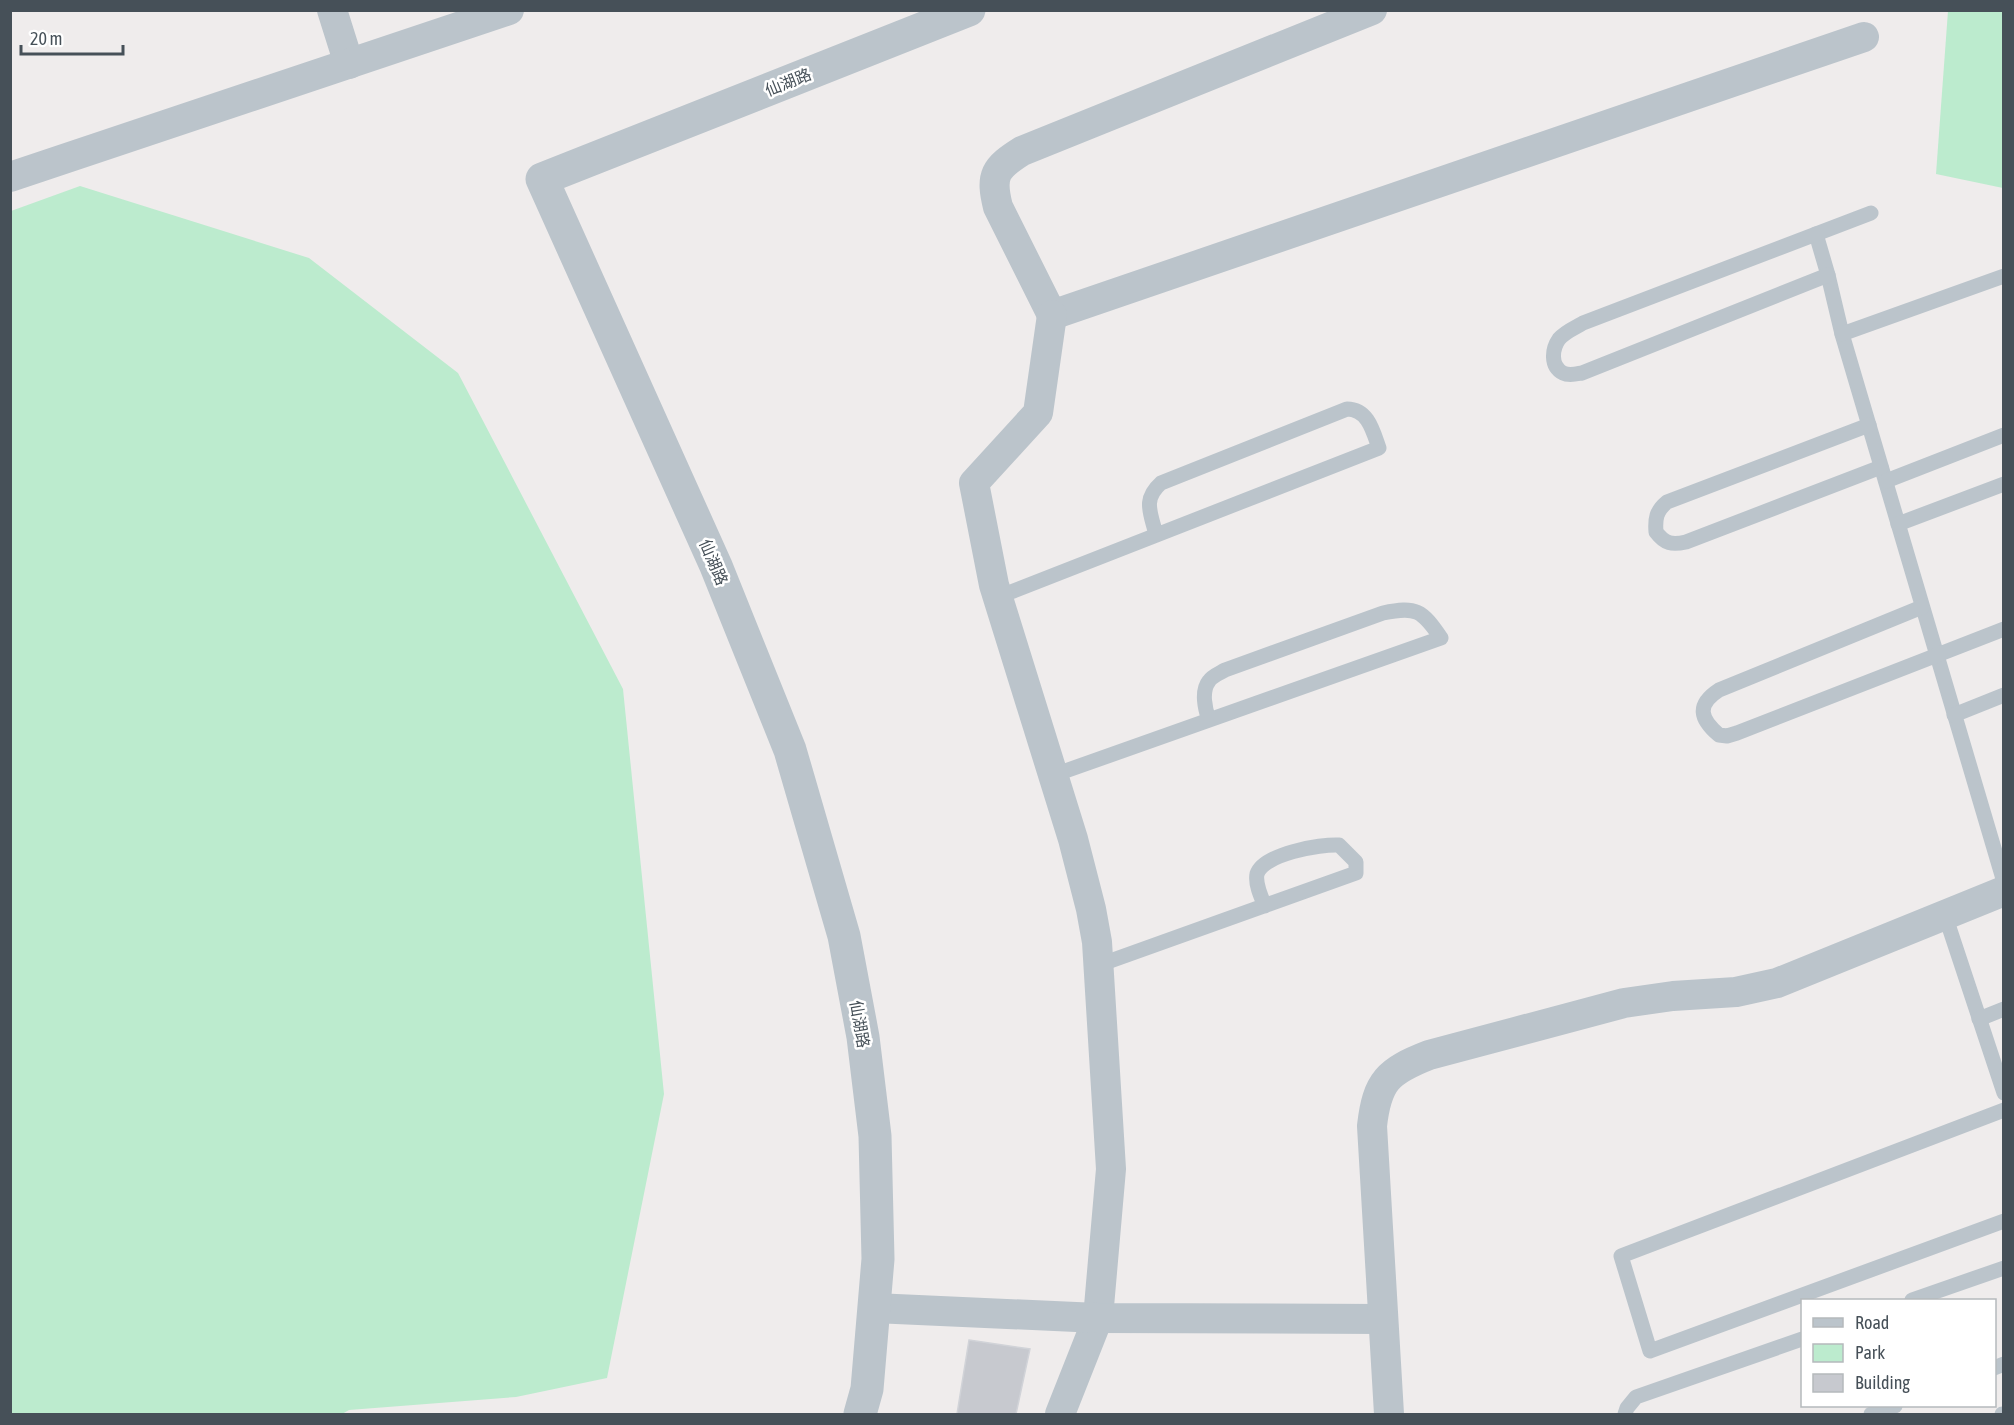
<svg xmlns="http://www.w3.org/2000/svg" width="2014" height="1425" viewBox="0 0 2014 1425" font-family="'Asap Condensed','Noto Sans SC',sans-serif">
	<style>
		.green { fill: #bcebce }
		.building { fill: #c7c9cf; stroke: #d1d3d8; stroke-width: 1.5 }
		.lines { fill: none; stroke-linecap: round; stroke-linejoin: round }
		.service { stroke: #bbc4cb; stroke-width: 15 }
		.minor { stroke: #bbc4cb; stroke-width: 30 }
		.tertiary { stroke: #bbc4cb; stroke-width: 33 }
		.labels { text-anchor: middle; stroke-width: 5; stroke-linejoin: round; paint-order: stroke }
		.street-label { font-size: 16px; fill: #465058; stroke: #fff }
	</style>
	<rect width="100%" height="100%" fill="#efecec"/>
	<g class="green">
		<path d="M1948 11H2003V188L1936 174Z"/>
		<path d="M80 186 309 258 458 373 623 689 664 1094 607 1378 516 1397 349 1410 342 1414H11V211Z"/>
	</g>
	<path class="building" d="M969 1340 1030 1349 1016 1414H957Z"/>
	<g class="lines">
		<g class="service">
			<path d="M1816 234 1828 275 1842 334 2004 882"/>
			<path d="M1828 275 1582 373C1576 374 1569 376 1563 373 1550 366 1552 349 1559 339 1566 331 1575 328 1583 323L1871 213"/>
			<path d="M1842 334 2004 276"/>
			<path d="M1869 425 1667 502C1656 511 1655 519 1656 532 1665 544 1672 545 1686 542L1881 467"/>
			<path d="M1886 481 2004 435"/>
			<path d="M1898 524 2004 484"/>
			<path d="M998 597 1379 448C1373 431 1368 409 1347 409L1161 483C1142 500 1151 513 1156 535"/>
			<path d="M1922 607 1719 690C1696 705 1700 719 1719 735L1727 736 1737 733 2004 629"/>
			<path d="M1954 715 2004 695"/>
			<path d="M1054 775 1441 638C1422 610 1416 606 1383 613L1225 670C1220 673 1212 676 1209 681 1201 691 1205 709 1209 720"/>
			<path d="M1945 915 2004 1093"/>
			<path d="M1099 965 1356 873V862L1339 845C1320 844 1263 854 1257 874 1255 884 1261 897 1265 906"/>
			<path d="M1979 1019 2004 1009"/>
			<path d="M2004 1110 1621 1256 1650 1351 2004 1221"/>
			<path d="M1912 1300 2004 1268"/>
			<path d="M1994 1368 2004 1364"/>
			<path d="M1625 1414 1627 1408 1636 1397 1802 1339"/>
			<path d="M1871 1414 1895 1406"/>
			<path d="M2002 1414H2004"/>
		</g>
		<g class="minor">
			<path d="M332 10 349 64"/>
			<path d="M1372 10 1022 151C995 168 990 175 998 207L1052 315 1864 37"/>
			<path d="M10 177 509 10"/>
			<path d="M1052 315 1038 413 974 483 994 585 1073 839 1091 909 1097 942 1111 1169 1098 1318 1060 1414"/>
			<path d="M874 1308 1098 1318 1383 1319"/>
			<path d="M1389 1414 1372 1126C1377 1081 1388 1071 1429 1055L1624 1003 1673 996 1736 992 1777 983 2004 891"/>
		</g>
		<path class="tertiary" d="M860 1414 867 1389 878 1259 875 1136 863 1037 844 936 790 750 716 566 542 179 969 10"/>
	</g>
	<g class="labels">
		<g class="street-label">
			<text transform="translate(788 82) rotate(-22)" y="6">仙湖路</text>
			<text transform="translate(714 562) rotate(67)" y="6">仙湖路</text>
			<text transform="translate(860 1024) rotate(80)" y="6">仙湖路</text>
		</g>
	</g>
	<rect width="2014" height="1425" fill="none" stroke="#465058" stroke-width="24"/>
	<rect x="1801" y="1299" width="195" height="108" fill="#ffffff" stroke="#b5b9bc" stroke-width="1.5"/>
	<rect x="1813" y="1318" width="30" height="9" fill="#bbc4cb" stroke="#b5b9bc" stroke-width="1.5"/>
	<text x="1855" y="1329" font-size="18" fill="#465058">Road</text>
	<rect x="1813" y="1344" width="30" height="18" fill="#bcebce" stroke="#b5b9bc" stroke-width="1.5"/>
	<text x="1855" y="1359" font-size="18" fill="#465058">Park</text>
	<rect x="1813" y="1374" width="30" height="18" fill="#c7c9cf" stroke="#b5b9bc" stroke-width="1.5"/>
	<text x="1855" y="1389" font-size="18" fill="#465058">Building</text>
	<path d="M21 45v9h102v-9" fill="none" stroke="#465058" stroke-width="3"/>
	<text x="30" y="45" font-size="18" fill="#465058" stroke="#ffffff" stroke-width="4.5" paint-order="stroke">20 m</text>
</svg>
